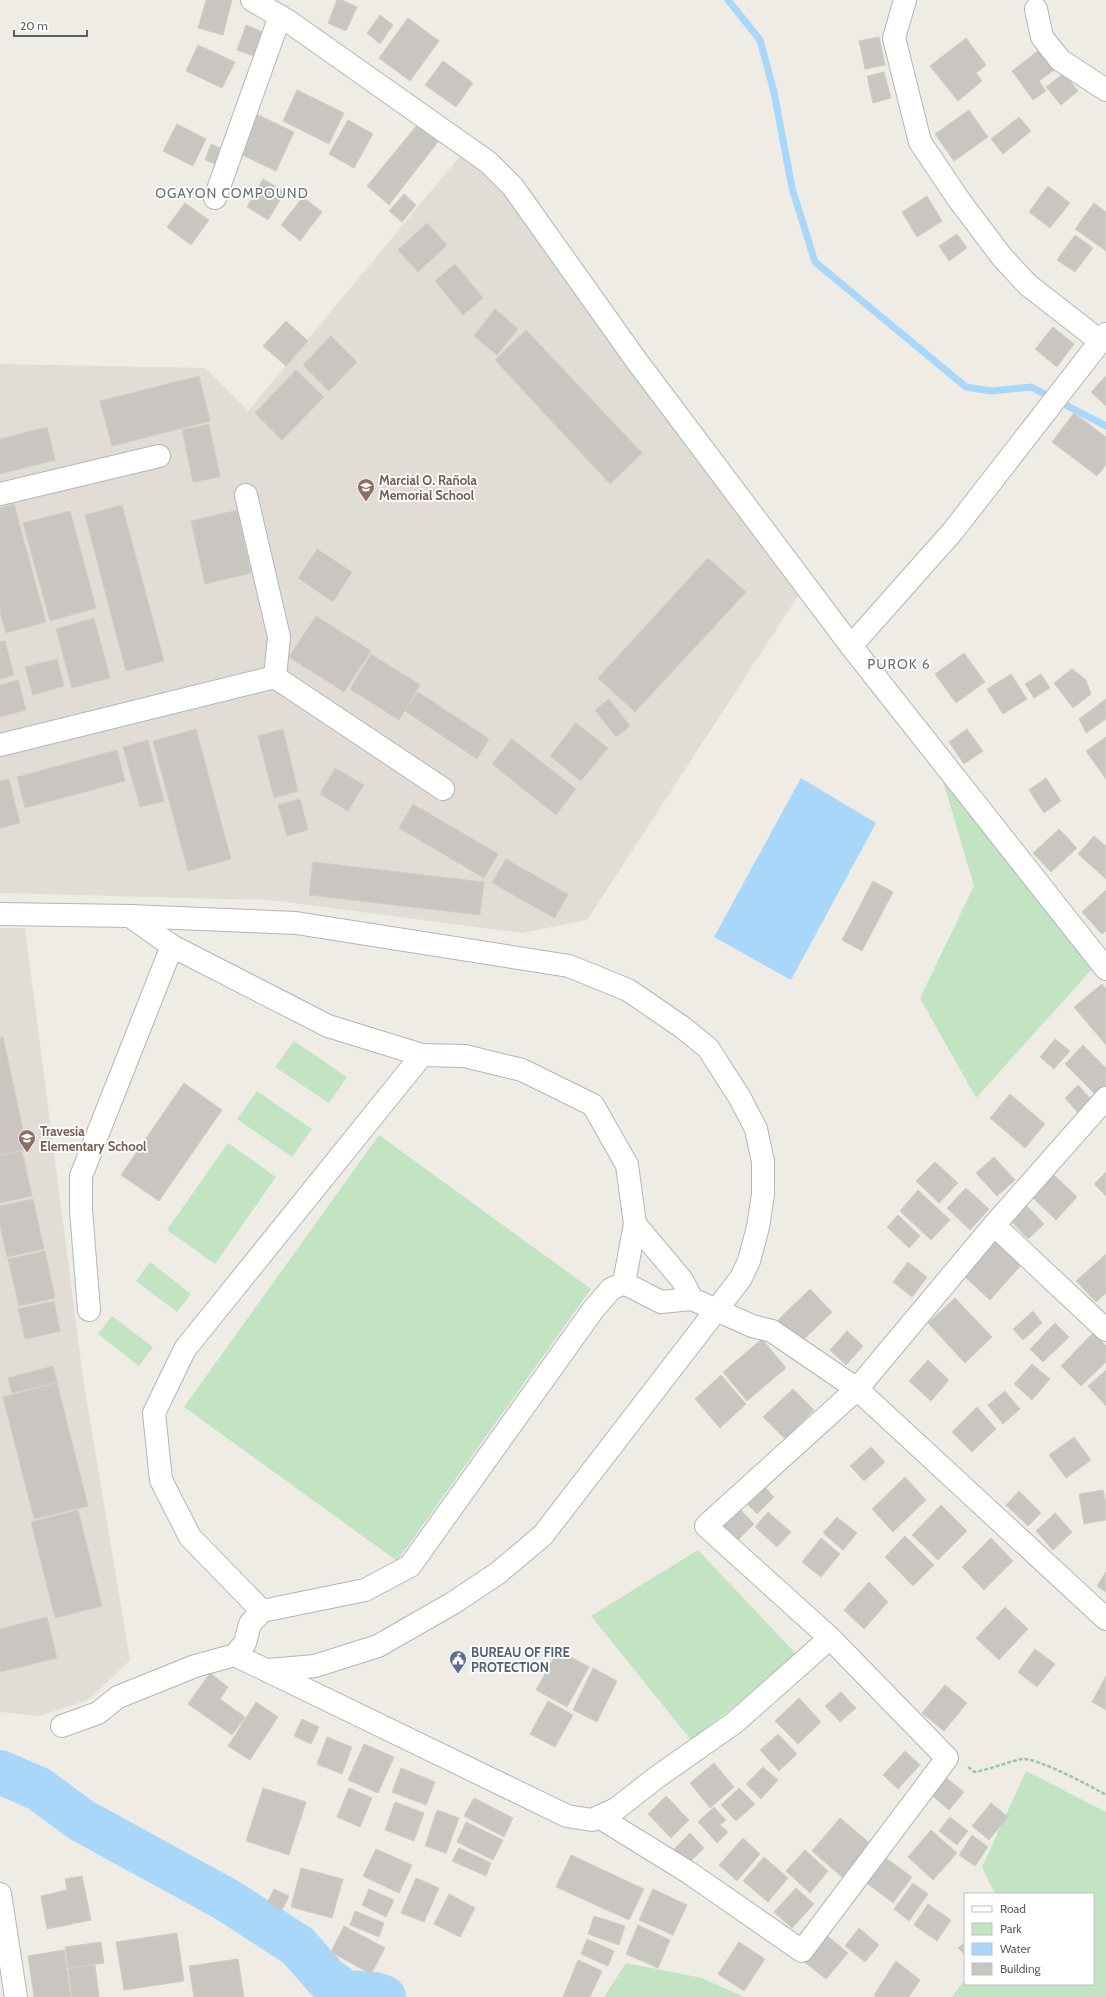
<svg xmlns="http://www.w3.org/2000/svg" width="1106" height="1997" viewBox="0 0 1106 1997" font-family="Cabin,sans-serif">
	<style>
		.education { fill: #e1ddd6 }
		.green { fill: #c3e4c3 }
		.water { fill: #a9d7f9 }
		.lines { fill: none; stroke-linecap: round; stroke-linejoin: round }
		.stream { stroke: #a9d7f9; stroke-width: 7 }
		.river { stroke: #a9d7f9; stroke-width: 44 }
		.building { fill: #c9c6c2; stroke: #d2cdc3 }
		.minor-casing { stroke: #b2b5b9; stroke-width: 24 }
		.path { stroke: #9cc5a7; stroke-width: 2.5; stroke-dasharray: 4 2; stroke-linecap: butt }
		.minor { stroke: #fff; stroke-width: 22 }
		.labels { text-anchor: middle; stroke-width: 3.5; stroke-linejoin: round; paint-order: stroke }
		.education-label { font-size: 13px; font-weight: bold; fill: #785e54; stroke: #fff; text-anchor: start }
		.service-label { font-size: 13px; font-weight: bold; fill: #4e5e75; stroke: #fff; text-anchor: start }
		.neighbourhood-label { font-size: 14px; letter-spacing: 1px; fill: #6d7276; stroke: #fff }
	</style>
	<rect width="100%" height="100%" fill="#eeece5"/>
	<g class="education">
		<path d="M461 155 499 186 800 593 587 920 522 933 270 900 0 893V364L205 368 248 411Z"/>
		<path d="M0 928H25L83 1377 130 1660 88 1700 39 1716 0 1712Z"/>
	</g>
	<g class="green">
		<path d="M943 781 1093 968 976 1098 920 998 974 886Z"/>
		<path d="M294 1041 347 1077 329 1103 275 1067Z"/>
		<path d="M257 1091 312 1129 292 1157 237 1119Z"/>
		<path d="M379 1135 591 1289 397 1561 184 1407Z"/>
		<path d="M228 1143 276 1177 215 1264 167 1230Z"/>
		<path d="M150 1262 191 1294 177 1312 136 1281Z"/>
		<path d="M112 1316 153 1347 139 1366 98 1334Z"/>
		<path d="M698 1550 798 1656 691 1740 591 1616Z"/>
		<path d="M1026 1771 1106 1812V1997H952L965 1979V1984H1093V1894H995L982 1867Z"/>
		<path d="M626 1963 702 1978 744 1997H604Z"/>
	</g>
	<path class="water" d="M801 778 876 823 791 980 714 937Z"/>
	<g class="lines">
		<path class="stream" d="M728 0 760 40 774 92 792 188 815 262 966 387 991 391 1031 387 1106 426"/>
		<path class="river" d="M0 1772 39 1789 81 1820 227 1900 298 1946 326 1978 345 1992 375 1994 384 1997"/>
	</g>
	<g class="building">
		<path d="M206 0H232L223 35 198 28Z"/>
		<path d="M337 0H342L357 7 346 31 328 23Z"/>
		<path d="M380 15 393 25 380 44 367 33Z"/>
		<path d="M408 18 439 41 410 81 379 58Z"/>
		<path d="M246 25 265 33 256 57 237 50Z"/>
		<path d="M879 37 885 65 865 69 859 41Z"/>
		<path d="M966 38 986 65 976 73 982 81 958 101 930 66Z"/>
		<path d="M198 45 235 62 222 88 186 71Z"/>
		<path d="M1039 50 1054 70 1039 81 1046 91 1033 100 1012 71Z"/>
		<path d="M443 61 473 83 456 107 425 85Z"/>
		<path d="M884 72 891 98 873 103 867 76Z"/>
		<path d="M1064 73 1078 91 1061 105 1046 87Z"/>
		<path d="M297 90 344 113 329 144 283 121Z"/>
		<path d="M969 110 988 137 954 161 935 134Z"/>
		<path d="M256 114 294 132 276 171 238 153Z"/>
		<path d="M1019 117 1031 131 1003 154 991 139Z"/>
		<path d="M348 120 373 134 354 168 329 154Z"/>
		<path d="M177 124 206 139 193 166 163 151Z"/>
		<path d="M417 125 438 142 416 170 395 152Z"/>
		<path d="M211 144 222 149 215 164 205 160Z"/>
		<path d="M395 152 416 170 389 205 367 186Z"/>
		<path d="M263 179 285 192 268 220 247 207Z"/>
		<path d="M1048 186 1070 203 1050 228 1029 212Z"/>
		<path d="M404 194 416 205 402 222 389 211Z"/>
		<path d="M927 196 942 221 917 237 902 212Z"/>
		<path d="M303 197 322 212 300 241 281 225Z"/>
		<path d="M185 203 209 220 191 245 167 227Z"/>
		<path d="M1094 203 1106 212V251L1075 229Z"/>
		<path d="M427 223 447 245 418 272 398 250Z"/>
		<path d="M957 234 967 248 949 261 939 246Z"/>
		<path d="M1075 235 1093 248 1075 272 1057 260Z"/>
		<path d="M455 264 483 298 463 315 435 281Z"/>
		<path d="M495 309 518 329 497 355 474 336Z"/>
		<path d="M286 321 308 341 286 366 263 346Z"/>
		<path d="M1053 327 1074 344 1057 367 1035 349Z"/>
		<path d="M526 330 642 453 610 484 495 360Z"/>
		<path d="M331 336 357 362 329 391 303 365Z"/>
		<path d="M296 370 324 397 282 440 255 413Z"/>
		<path d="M199 376 210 421 112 446 100 401Z"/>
		<path d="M1106 376V406L1091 392Z"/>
		<path d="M1074 413 1106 437V465L1097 476 1052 442Z"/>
		<path d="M209 424 220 477 193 482 182 430Z"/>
		<path d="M47 427 55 460 0 474V439Z"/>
		<path d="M14 504 46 622 6 633 0 612V508Z"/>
		<path d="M122 505 164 661 126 671 85 515Z"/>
		<path d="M237 510 251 573 205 584 191 521Z"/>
		<path d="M70 511 96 608 50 621 23 523Z"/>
		<path d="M317 549 352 572 333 602 298 578Z"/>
		<path d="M708 558 746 592 635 712 598 678Z"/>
		<path d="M316 616 371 651 344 692 289 657Z"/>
		<path d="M94 618 110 678 72 688 56 629Z"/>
		<path d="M5 641 14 675 0 679V642Z"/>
		<path d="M964 653 985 682 956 703 935 674Z"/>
		<path d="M371 654 420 685 399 720 350 689Z"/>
		<path d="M57 659 64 686 33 695 25 667Z"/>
		<path d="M1072 669 1086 680 1091 694 1073 708 1054 683Z"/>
		<path d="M1011 674 1027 699 1003 714 987 689Z"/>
		<path d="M1041 674 1050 688 1034 698 1025 684Z"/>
		<path d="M18 680 26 710 0 717V685Z"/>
		<path d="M418 692 489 739 477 759 405 711Z"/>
		<path d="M609 699 630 726 616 737 595 710Z"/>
		<path d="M1106 699V719L1086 733 1079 719Z"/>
		<path d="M576 723 608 748 581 781 550 756Z"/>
		<path d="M196 729 231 859 188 871 153 741Z"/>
		<path d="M283 729 298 791 274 798 258 736Z"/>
		<path d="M967 729 983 751 964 764 949 742Z"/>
		<path d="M1106 737V779L1086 751Z"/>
		<path d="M512 739 576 789 556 815 492 764Z"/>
		<path d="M148 740 164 801 140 807 123 747Z"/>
		<path d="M117 750 125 781 25 808 17 777Z"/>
		<path d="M335 768 364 785 348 811 320 794Z"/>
		<path d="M1046 778 1061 801 1044 813 1029 790Z"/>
		<path d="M9 779 20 823 0 828V781Z"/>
		<path d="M300 799 308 830 287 836 278 805Z"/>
		<path d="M413 804 498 854 484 878 399 828Z"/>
		<path d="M1059 829 1077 848 1051 872 1033 853Z"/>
		<path d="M1094 836 1106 846V879L1078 854Z"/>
		<path d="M506 859 568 894 555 918 492 883Z"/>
		<path d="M313 862 484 882 480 915 309 895Z"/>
		<path d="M873 881 893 892 862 951 842 940Z"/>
		<path d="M1106 890V931L1102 934 1082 912Z"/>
		<path d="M1102 984 1106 989V1045L1074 1007Z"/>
		<path d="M0 1037H3L27 1149 0 1155Z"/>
		<path d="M1055 1039 1070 1051 1054 1069 1040 1057Z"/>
		<path d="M1083 1045 1106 1068V1085L1096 1095 1065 1064Z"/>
		<path d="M184 1083 222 1110 159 1201 121 1175Z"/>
		<path d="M1078 1085 1092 1100 1078 1113 1065 1098Z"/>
		<path d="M1010 1094 1045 1124 1025 1148 990 1118Z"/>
		<path d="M22 1151 32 1196 0 1203V1156Z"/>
		<path d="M994 1157 1015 1180 997 1196 976 1173Z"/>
		<path d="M935 1162 958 1183 939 1203 916 1181Z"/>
		<path d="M1106 1172V1196L1094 1184Z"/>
		<path d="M1053 1174 1077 1197 1056 1220 1032 1197Z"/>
		<path d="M966 1188 989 1209 970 1230 947 1208Z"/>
		<path d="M918 1190 950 1220 931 1240 900 1211Z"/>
		<path d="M33 1199 44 1249 7 1257 0 1225V1206Z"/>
		<path d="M1026 1205 1044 1224 1028 1239 1010 1220Z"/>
		<path d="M898 1215 920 1236 909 1248 887 1227Z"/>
		<path d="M997 1238 1023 1263 990 1300 963 1275Z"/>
		<path d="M45 1251 55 1298 19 1306 8 1259Z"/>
		<path d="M1106 1254V1293L1096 1302 1076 1281Z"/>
		<path d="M908 1262 927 1277 912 1297 893 1282Z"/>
		<path d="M810 1289 832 1312 798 1345 776 1322Z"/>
		<path d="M955 1298 992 1337 965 1363 928 1323Z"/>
		<path d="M54 1301 60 1331 25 1339 18 1309Z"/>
		<path d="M1033 1311 1042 1323 1023 1340 1013 1329Z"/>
		<path d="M1055 1323 1069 1337 1043 1362 1030 1349Z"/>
		<path d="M847 1331 863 1346 846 1365 830 1350Z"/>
		<path d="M1093 1333 1106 1346V1362L1081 1386 1061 1366Z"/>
		<path d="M762 1339 786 1368 747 1401 723 1372Z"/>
		<path d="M928 1360 949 1380 931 1401 909 1381Z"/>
		<path d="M1032 1364 1050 1379 1032 1400 1014 1384Z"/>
		<path d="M53 1366 57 1382 12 1393 8 1378Z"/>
		<path d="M1106 1370V1406L1088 1386Z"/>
		<path d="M721 1375 746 1404 720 1428 695 1399Z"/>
		<path d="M57 1383 88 1506 34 1519 3 1397Z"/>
		<path d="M793 1389 814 1410 785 1439 763 1417Z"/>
		<path d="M1005 1391 1020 1409 1003 1424 988 1405Z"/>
		<path d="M977 1407 996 1429 972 1452 952 1432Z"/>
		<path d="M1074 1437 1091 1460 1066 1478 1049 1455Z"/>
		<path d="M871 1447 885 1462 864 1481 850 1466Z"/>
		<path d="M905 1477 926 1500 893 1532 872 1509Z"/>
		<path d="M761 1483 774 1497 757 1514 743 1500Z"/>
		<path d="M1103 1490 1106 1503V1520L1084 1524 1079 1494Z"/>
		<path d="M1019 1491 1041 1513 1028 1526 1006 1505Z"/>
		<path d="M941 1505 967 1531 938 1560 912 1535Z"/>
		<path d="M737 1506 754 1524 736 1542 719 1525Z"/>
		<path d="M78 1510 102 1606 55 1618 31 1522Z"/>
		<path d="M768 1512 791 1532 777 1547 755 1527Z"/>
		<path d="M1055 1513 1072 1532 1053 1550 1036 1531Z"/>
		<path d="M837 1517 857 1533 843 1550 823 1533Z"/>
		<path d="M905 1536 934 1565 913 1586 885 1557Z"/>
		<path d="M821 1538 840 1554 821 1577 802 1562Z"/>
		<path d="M991 1538 1013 1561 984 1590 962 1567Z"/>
		<path d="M1106 1572V1592L1097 1586Z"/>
		<path d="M869 1582 888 1602 864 1629 844 1610Z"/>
		<path d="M1005 1607 1028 1629 999 1660 976 1638Z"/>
		<path d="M47 1617 57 1658 0 1672V1629Z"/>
		<path d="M1035 1649 1055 1664 1037 1687 1018 1672Z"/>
		<path d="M558 1650 589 1667 567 1707 536 1690Z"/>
		<path d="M593 1668 617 1681 597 1722 573 1710Z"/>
		<path d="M210 1673 228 1687 220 1699 245 1717 232 1735 188 1704Z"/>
		<path d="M1106 1676V1710L1092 1702Z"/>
		<path d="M945 1685 967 1703 944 1731 922 1713Z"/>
		<path d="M841 1692 856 1708 840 1722 825 1706Z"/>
		<path d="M799 1698 821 1722 798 1744 775 1721Z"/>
		<path d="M548 1701 573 1715 555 1747 530 1734Z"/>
		<path d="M256 1702 278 1717 250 1760 228 1746Z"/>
		<path d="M302 1719 319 1727 311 1744 294 1736Z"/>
		<path d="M778 1734 797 1754 779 1771 760 1750Z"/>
		<path d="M327 1737 352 1747 342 1774 317 1764Z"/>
		<path d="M364 1744 394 1757 378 1793 348 1780Z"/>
		<path d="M905 1751 920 1765 898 1789 883 1775Z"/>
		<path d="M714 1763 734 1787 710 1808 690 1783Z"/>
		<path d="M763 1767 778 1780 761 1799 746 1784Z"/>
		<path d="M401 1768 435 1782 426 1805 392 1792Z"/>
		<path d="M943 1775 964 1792 949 1810 929 1793Z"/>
		<path d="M263 1788 306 1802 289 1855 246 1841Z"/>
		<path d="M349 1788 372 1798 360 1827 337 1817Z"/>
		<path d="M739 1788 755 1804 736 1821 721 1805Z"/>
		<path d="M666 1796 689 1820 671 1838 648 1814Z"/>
		<path d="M474 1798 513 1818 504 1837 464 1816Z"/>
		<path d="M395 1802 424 1813 414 1841 385 1830Z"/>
		<path d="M991 1803 1008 1817 989 1840 972 1826Z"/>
		<path d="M714 1807 726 1820 720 1825 728 1832 717 1843 698 1822Z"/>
		<path d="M437 1810 459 1818 446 1853 425 1846Z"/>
		<path d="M950 1817 968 1831 957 1845 939 1831Z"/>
		<path d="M840 1818 871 1844 842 1877 812 1851Z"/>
		<path d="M466 1822 503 1840 493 1860 457 1842Z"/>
		<path d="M931 1830 957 1853 933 1880 908 1857Z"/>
		<path d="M690 1833 704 1848 684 1868 670 1853Z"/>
		<path d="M972 1835 988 1847 975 1866 959 1855Z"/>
		<path d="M743 1838 760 1854 737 1881 719 1865Z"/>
		<path d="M459 1848 491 1863 486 1876 452 1861Z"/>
		<path d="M376 1849 412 1865 399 1893 363 1876Z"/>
		<path d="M805 1850 828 1871 810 1893 786 1871Z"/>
		<path d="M879 1853 912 1877 893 1903 860 1878Z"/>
		<path d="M571 1855 644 1889 629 1920 556 1887Z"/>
		<path d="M764 1857 788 1878 768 1902 743 1881Z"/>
		<path d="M301 1868 343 1879 332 1918 291 1907Z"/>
		<path d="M82 1876 91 1920 47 1929 41 1896 67 1890 65 1879Z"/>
		<path d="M416 1878 439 1888 424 1922 401 1913Z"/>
		<path d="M913 1883 928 1894 909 1921 894 1909Z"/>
		<path d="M796 1888 814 1904 792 1928 774 1912Z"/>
		<path d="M274 1889 289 1896 282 1910 267 1903Z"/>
		<path d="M369 1889 394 1900 386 1917 362 1905Z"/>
		<path d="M653 1889 687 1905 673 1935 639 1920Z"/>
		<path d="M449 1894 475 1908 460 1937 434 1924Z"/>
		<path d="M928 1904 951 1920 937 1941 914 1925Z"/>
		<path d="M355 1911 384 1923 379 1937 350 1925Z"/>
		<path d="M594 1916 625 1926 619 1945 588 1934Z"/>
		<path d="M638 1925 670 1940 658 1968 626 1954Z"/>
		<path d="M344 1926 385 1948 371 1974 331 1952Z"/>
		<path d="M859 1928 879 1945 865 1962 845 1946Z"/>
		<path d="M177 1933 184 1981 124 1990 116 1942Z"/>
		<path d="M825 1934 848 1953 826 1979 803 1961Z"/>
		<path d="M587 1939 614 1951 608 1966 581 1954Z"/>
		<path d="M101 1942 104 1963 68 1968 65 1947Z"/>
		<path d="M739 1942 765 1959 744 1991 718 1974Z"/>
		<path d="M965 1942V1955L958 1948Z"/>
		<path d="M64 1950 71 1997H34L28 1956Z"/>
		<path d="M238 1959 244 1997H194L189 1966Z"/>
		<path d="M578 1960 602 1971 590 1997H563Z"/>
		<path d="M896 1961 920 1980 909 1997H876L874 1995Z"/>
		<path d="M95 1965 99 1997H72L68 1969Z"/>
	</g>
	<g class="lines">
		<g class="minor-casing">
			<g id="minor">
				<path d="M252 0 288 21 488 162 513 187 636 360 851 646 1106 969"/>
				<path d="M905 0 894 38 920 142 959 200 1002 257 1028 285 1100 341"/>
				<path d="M1036 9 1042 37 1060 60 1106 90"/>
				<path d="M215 198 280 16"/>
				<path d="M0 494 159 456"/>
				<path d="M246 495 279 637 275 677"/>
				<path d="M851 646 953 531 1106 334"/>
				<path d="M0 745 275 677 443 789"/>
				<path d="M0 914 130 916 296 923 569 966 628 990 682 1027 708 1048 740 1098 756 1129 763 1162V1194L758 1227 749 1261 741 1278 543 1535 498 1573 453 1603 378 1646 315 1666 268 1670"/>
				<path d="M172 946 328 1026 422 1055 465 1056 522 1070 593 1105 627 1165 635 1224 624 1283"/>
				<path d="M635 1224 682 1280 692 1299 752 1326 772 1331 857 1389 1106 1619"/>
				<path d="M994 1225 1106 1330"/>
				<path d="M89 1310 81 1210V1176L172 946 130 916"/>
				<path d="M262 1611 190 1537 161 1480 154 1413 185 1349 422 1055"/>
				<path d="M235 1655 567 1816 592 1820 616 1809 657 1777 734 1723 830 1638"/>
				<path d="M62 1726 98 1713 118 1697 195 1666 235 1655 245 1643 250 1624 262 1611 365 1590 410 1566 593 1310 611 1289 624 1283 661 1302 692 1299"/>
				<path d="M599 1817 688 1872 802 1951 947 1758 830 1638 706 1526 857 1389 994 1225 1106 1098"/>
				<path d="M0 1894 16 1997"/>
			</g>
		</g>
		<path class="path" d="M968 1767 975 1772C991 1769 1007 1762 1022 1759 1036 1757 1093 1787 1106 1795"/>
		<use href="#minor" class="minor"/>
	</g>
	<defs>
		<g id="school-pin" transform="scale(0.9)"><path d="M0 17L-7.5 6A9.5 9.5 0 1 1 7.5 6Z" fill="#8d6e63" stroke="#fff"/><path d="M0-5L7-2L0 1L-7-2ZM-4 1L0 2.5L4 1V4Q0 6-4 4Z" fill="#fff"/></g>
		<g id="civic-pin" transform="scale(0.9)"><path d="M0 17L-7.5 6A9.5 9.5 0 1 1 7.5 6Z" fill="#5c6f8a" stroke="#fff"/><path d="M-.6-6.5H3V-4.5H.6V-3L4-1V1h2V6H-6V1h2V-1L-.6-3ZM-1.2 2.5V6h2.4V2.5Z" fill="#fff"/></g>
	</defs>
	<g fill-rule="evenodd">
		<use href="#school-pin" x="366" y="487"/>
		<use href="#school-pin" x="27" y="1138"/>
		<use href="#civic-pin" x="458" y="1659"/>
	</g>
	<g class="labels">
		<g class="education-label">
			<text x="379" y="485">Marcial O. Rañola<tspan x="379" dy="15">Memorial School</tspan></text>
			<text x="40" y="1136">Travesia<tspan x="40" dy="15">Elementary School</tspan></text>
		</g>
		<g class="service-label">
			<text x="471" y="1657">BUREAU OF FIRE<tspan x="471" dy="15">PROTECTION</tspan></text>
		</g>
		<g class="neighbourhood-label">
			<text x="232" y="198">OGAYON COMPOUND</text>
			<text x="899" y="669">PUROK 6</text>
		</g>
	</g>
	<rect x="964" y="1893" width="130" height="92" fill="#ffffff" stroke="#bebfc1"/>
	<rect x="972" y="1906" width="20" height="6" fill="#ffffff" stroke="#bebfc1"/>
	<text x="1000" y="1913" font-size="12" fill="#5c6064">Road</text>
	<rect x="972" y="1923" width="20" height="12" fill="#c3e4c3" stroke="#bebfc1"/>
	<text x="1000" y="1933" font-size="12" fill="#5c6064">Park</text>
	<rect x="972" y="1943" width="20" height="12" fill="#a9d7f9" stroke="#bebfc1"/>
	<text x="1000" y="1953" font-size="12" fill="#5c6064">Water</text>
	<rect x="972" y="1963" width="20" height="12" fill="#c9c6c2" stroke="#bebfc1"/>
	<text x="1000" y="1973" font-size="12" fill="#5c6064">Building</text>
	<path d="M14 30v6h73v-6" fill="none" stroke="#5c6064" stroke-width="2"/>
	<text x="20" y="30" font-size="12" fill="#5c6064" stroke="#ffffff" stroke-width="3" paint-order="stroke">20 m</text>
</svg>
